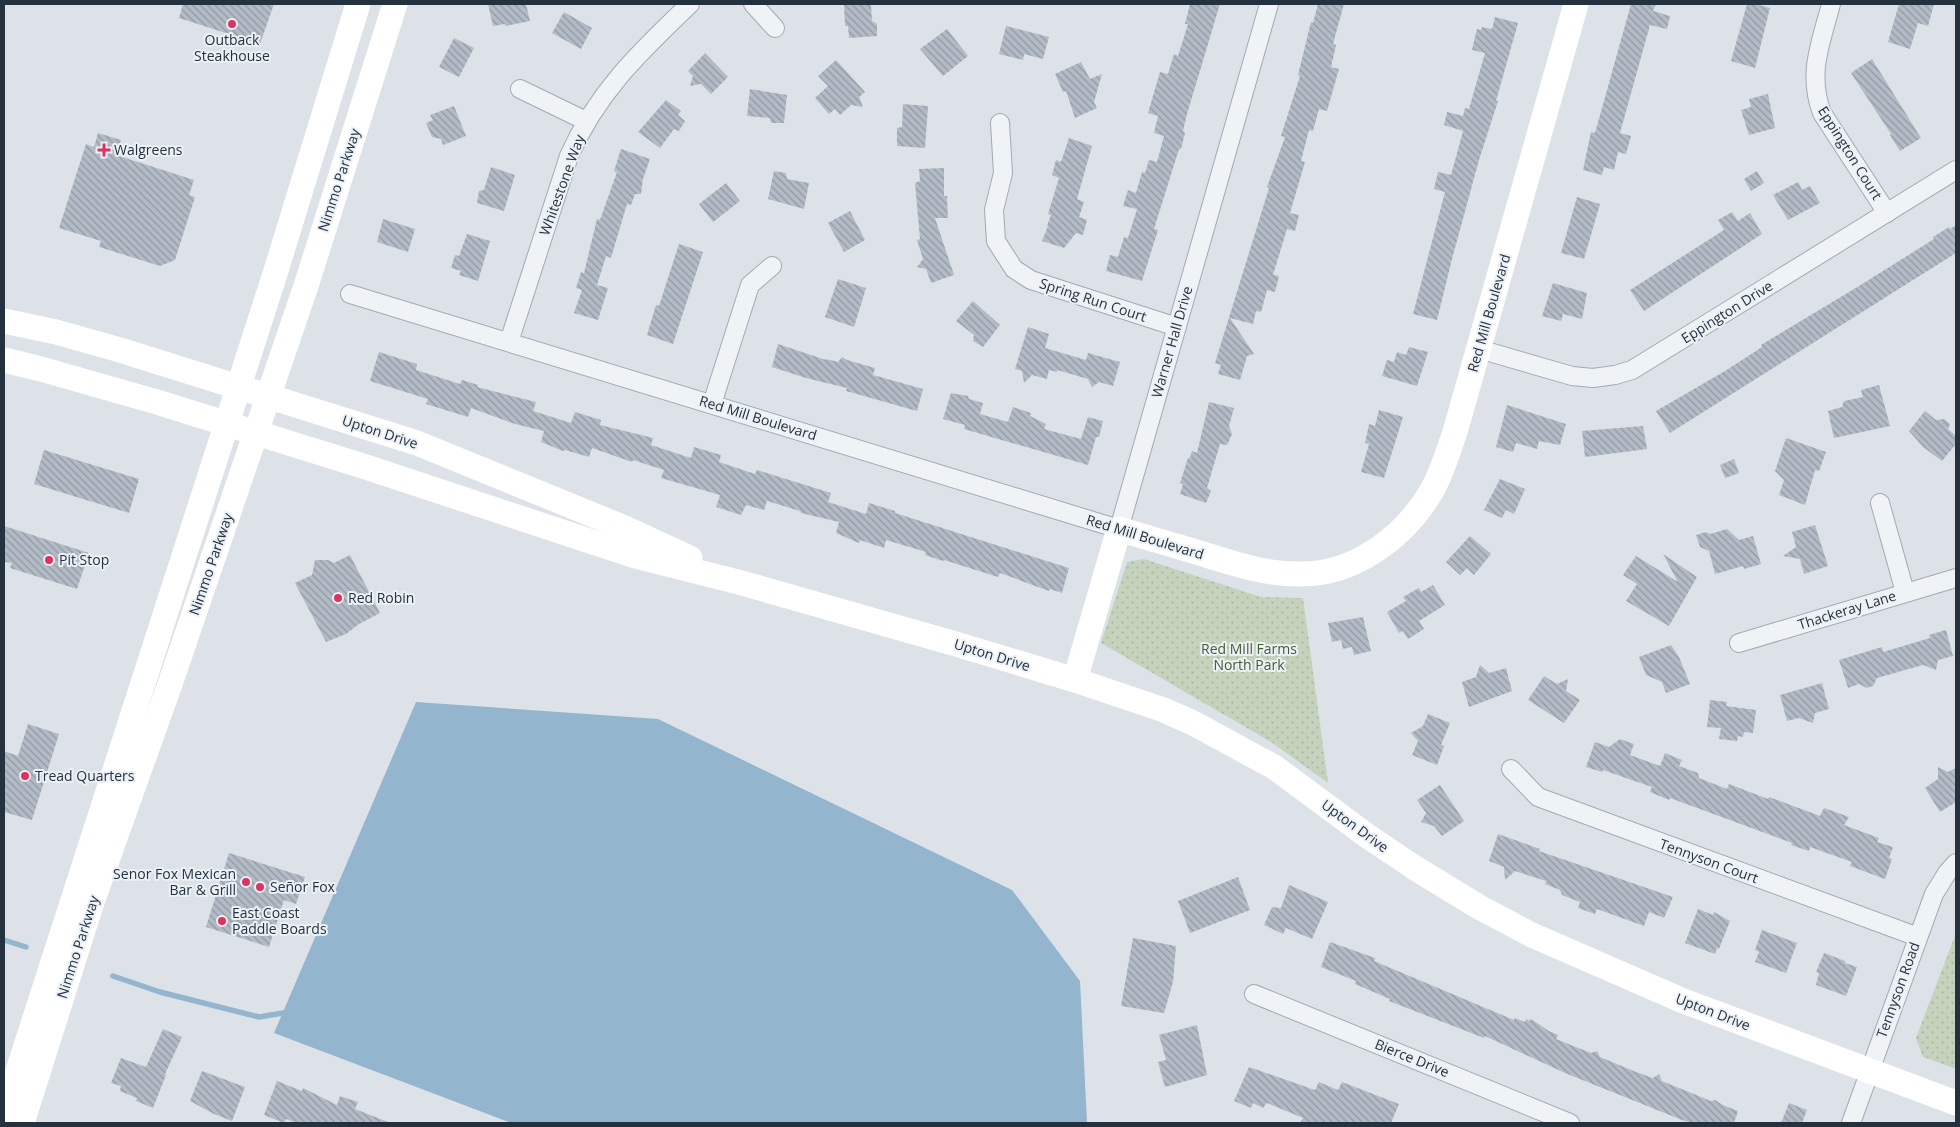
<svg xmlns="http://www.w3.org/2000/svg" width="1960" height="1127" viewBox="0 0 1960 1127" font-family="'Open Sans',sans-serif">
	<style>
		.park { fill: url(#park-dots) }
		.water { fill: #93b5cd }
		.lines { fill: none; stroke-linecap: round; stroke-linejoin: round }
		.stream { stroke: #93b5cd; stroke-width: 5.5 }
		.building { fill: url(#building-back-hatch) }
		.street-casing { stroke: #a1aab2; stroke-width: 20 }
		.street { stroke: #f0f3f6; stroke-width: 18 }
		.secondary { stroke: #fff; stroke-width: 25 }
		.poi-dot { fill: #dc335f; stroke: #ecf1f6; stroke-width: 2 }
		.labels { text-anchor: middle; stroke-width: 4; stroke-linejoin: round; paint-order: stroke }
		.poi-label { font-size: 14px; fill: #243240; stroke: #ecf1f6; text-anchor: start }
		.street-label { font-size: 14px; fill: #243240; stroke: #ecf1f6 }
		.park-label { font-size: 14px; fill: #3e5d30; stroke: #ecf1f6 }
	</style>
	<defs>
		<pattern id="park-dots" width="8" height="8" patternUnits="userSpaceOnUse" patternTransform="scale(1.25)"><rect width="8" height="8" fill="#c5d3bd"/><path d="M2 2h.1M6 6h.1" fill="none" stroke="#a9b6a4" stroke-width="1.8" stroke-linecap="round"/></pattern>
		<pattern id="building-back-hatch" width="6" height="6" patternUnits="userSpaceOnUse" patternTransform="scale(1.25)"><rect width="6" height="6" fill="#b3bcc6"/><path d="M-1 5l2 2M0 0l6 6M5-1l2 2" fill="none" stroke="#9199a2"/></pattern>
	</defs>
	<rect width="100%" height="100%" fill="#dce2e8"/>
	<g class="park">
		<path d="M1144 559 1261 597 1303 598 1328 783 1271 742 1101 643 1127 562Z"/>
		<path d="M1956 933V1069L1923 1057 1916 1038Z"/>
	</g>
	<path class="water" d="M416 702 658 719 1012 890 1080 981 1087 1123H511L274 1033Z"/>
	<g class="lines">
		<g class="stream">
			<path d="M4 940 26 947"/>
			<path d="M113 976 160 992 259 1017 283 1013"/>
		</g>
	</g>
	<g class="building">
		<path d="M183 4H274L260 44 179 18Z"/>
		<path d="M488 4H526L530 21 506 26 505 24 493 26Z"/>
		<path d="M844 4H871L872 21 877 24V36L849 38 848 26H845Z"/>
		<path d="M1190 4H1220L1187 114 1183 131 1185 133 1181 149H1179L1154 229 1158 230 1142 281 1106 271 1110 255 1118 257 1124 237 1128 238 1137 209 1123 206 1128 190 1136 193 1142 172 1145 173 1149 160 1157 162 1164 136 1154 133 1158 116 1148 113 1160 72 1168 74 1174 54 1178 56 1188 24H1185Z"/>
		<path d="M1318 4H1344L1333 44 1336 45 1331 67 1339 69 1327 111 1319 109 1313 131 1309 130 1301 161 1305 162 1290 213 1299 215 1295 231 1287 229 1273 275 1279 276 1275 292 1267 290 1261 312 1256 311 1253 324 1230 318 1254 354 1247 356 1240 380 1218 374 1221 365 1215 363 1269 188 1267 187 1285 137 1281 136 1300 76 1298 75 1311 22 1313 23Z"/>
		<path d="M1631 4H1656L1653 11 1670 16 1667 29 1650 25 1620 133 1631 136 1626 154 1618 152 1614 170 1604 167 1602 175 1583 170 1591 132 1595 133Z"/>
		<path d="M1747 4H1755L1770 8 1755 68 1731 61Z"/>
		<path d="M1899 4H1934L1928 26 1918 23 1910 49 1888 42Z"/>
		<path d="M564 12 592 28 581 49 552 33Z"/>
		<path d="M1495 17 1518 23 1496 101H1498L1479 160 1452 259 1437 320 1413 314 1445 192 1434 189 1438 172 1451 175 1463 131 1444 125 1447 112 1463 116 1465 108 1469 109 1485 53 1472 50 1477 29 1481 30 1482 27 1492 29Z"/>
		<path d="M1006 26 1049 37 1043 59 1024 54 1023 60 999 54Z"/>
		<path d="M947 29 968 56 943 76 920 49Z"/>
		<path d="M454 38 474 48 459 77 439 67Z"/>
		<path d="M705 53 728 77 711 94 701 84 690 86 693 76 688 71Z"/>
		<path d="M1872 59 1921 138 1900 151 1890 135 1891 134 1851 73Z"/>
		<path d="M836 60 865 92 859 97 863 107 851 105 840 115 835 109 829 114 815 98 828 86 818 76Z"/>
		<path d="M1081 62 1090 79 1102 74 1094 102 1097 108 1075 118 1066 91 1063 92 1055 74Z"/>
		<path d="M750 89 787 95 784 123H771L770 118 747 116Z"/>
		<path d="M1768 94 1775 128 1749 135 1741 110 1751 107 1749 99Z"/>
		<path d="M666 100 681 111 678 115 685 121 679 131 674 129 660 148 638 132Z"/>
		<path d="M903 104 928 106 925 148 897 146V128L902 127Z"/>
		<path d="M454 106 466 136 443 145 441 139 432 137 426 123 433 120 430 115Z"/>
		<path d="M98 133 121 140 116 155 194 180 189 195 195 197 175 260 160 266 99 247 101 241 59 228 86 144 94 147Z"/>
		<path d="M1069 138 1092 146 1077 199 1084 202 1079 217 1087 220 1083 235 1076 233 1064 248 1042 241 1048 226H1047L1051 215 1048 214 1059 178 1052 175 1056 160 1061 162Z"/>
		<path d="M621 149 650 159 643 179 641 194H635L631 205 627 204 611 258 606 256 597 285 608 288 598 320 574 313 582 290 576 288 581 272 584 273 597 219 600 220 617 172 614 171Z"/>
		<path d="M491 167 515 175 504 211 477 203 479 191 484 190Z"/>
		<path d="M944 168V196H947L948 218H935L954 275 931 283 926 269 917 267 923 259 917 240 920 239 915 183 920 181 919 169Z"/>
		<path d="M774 171 786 173 787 179 809 183 804 209 768 199Z"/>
		<path d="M1757 171 1764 183 1751 191 1744 179Z"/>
		<path d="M1798 182 1802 190 1810 186 1820 203 1788 220 1773 195Z"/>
		<path d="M726 183 740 201 713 222 699 204Z"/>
		<path d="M1577 197 1600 204 1584 259 1561 253Z"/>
		<path d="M850 211 865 240 844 252 828 223Z"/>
		<path d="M1732 212 1738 221 1750 213 1762 234 1644 311 1630 290 1724 230 1718 220Z"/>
		<path d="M383 219 415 229 408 252 377 242Z"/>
		<path d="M1956 225V253L1670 433 1656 411 1725 371 1762 347 1761 345 1859 286 1934 239 1933 237 1949 227 1950 229Z"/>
		<path d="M467 234 490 241 478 281 459 275 461 271 451 268 455 255 459 256Z"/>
		<path d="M679 244 703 252 673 344 647 335 656 305 659 306Z"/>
		<path d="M838 279 866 288 854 327 825 317Z"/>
		<path d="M1553 283 1587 293 1582 319 1563 314 1561 321 1542 316Z"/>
		<path d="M973 301 1000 325 983 347 973 341 974 335 956 321Z"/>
		<path d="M1028 327 1049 334 1045 348 1086 360 1088 353 1120 362 1113 386 1099 382 1092 387 1088 379 1057 370V372L1049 370 1047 379 1032 375 1024 383 1022 371 1015 369Z"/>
		<path d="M778 344 826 360V359L838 362 842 357 847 360 875 368 873 375 923 389 917 411 846 391 847 388 806 378 772 367Z"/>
		<path d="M1409 347 1428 352 1417 386 1382 376 1387 360 1394 362 1397 352 1406 355Z"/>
		<path d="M379 352 417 364 416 370 460 384 462 380 478 385 477 387 536 402 533 411 571 423 575 412 601 420 600 425 653 438 651 445 691 458 694 447 721 455 719 462 755 474 757 470 831 493 828 502 866 514 869 503 895 511V513L1069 568 1062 593 1050 589 1049 591 1000 573 998 577 944 560 943 561 925 555 926 552 886 540 884 548 860 540 859 543 836 533 839 522 801 513 800 511 767 501 764 510 746 505 741 515 716 507 720 495 661 478 664 470 633 460 632 462 592 448 589 457 565 450 563 451 541 442 544 431 515 424 471 408 468 417 426 404 428 399 370 381Z"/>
		<path d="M1879 385 1890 426 1834 438 1828 411 1842 407 1844 401 1863 397 1861 390Z"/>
		<path d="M951 393 968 396 969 399 983 403 980 414 1008 422 1013 407 1031 413 1030 416 1046 424 1044 429 1081 439 1088 417 1103 421 1099 437H1096L1088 465 964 429 965 425 943 419Z"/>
		<path d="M1209 402 1234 408 1229 426 1232 434 1227 445 1220 444 1207 488 1211 491 1206 503 1180 494 1183 484 1180 483 1188 458H1190L1192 451 1197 453Z"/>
		<path d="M1507 405 1566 424 1560 445 1539 441 1537 449 1516 443 1513 452 1496 447Z"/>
		<path d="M1379 410 1403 417 1384 478 1361 472 1369 444 1365 443 1369 424 1375 426Z"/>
		<path d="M1925 411 1936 420 1944 419 1950 424 1948 429 1956 436V444L1942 461 1923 447 1909 431Z"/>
		<path d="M1643 426 1647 449 1585 457 1582 431Z"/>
		<path d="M1786 438 1826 452 1819 471 1815 470 1805 505 1779 495 1784 480 1775 471Z"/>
		<path d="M44 450 139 479 129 513 34 484Z"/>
		<path d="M1734 459 1739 473 1725 478 1720 465Z"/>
		<path d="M1500 479 1525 489 1514 514 1506 510 1502 518 1484 510Z"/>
		<path d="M1815 525 1828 566 1804 574 1800 559 1783 556 1796 547 1792 532Z"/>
		<path d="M4 526 89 553 77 589 10 568 12 563 4 562Z"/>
		<path d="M1727 529 1739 540 1753 536 1761 564 1744 569 1743 566 1715 574 1709 551 1700 547 1696 535 1706 532 1710 534Z"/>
		<path d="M1470 536 1491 554 1474 575 1467 568 1460 575 1446 562Z"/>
		<path d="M1663 554 1697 577 1669 626 1626 601 1637 584 1623 575 1636 556 1678 582Z"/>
		<path d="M350 555 380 613 359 624 346 634 326 642 295 583 312 575 315 560H328L334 563Z"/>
		<path d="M1433 585 1445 605 1419 621 1424 629 1408 639 1403 631 1399 633 1387 612 1406 601 1403 597 1419 588 1421 592Z"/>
		<path d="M1363 617 1371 651 1354 655 1352 647 1343 649 1341 640 1332 642 1328 623Z"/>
		<path d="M1946 630 1953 656 1938 660 1936 670 1923 665 1877 678 1873 686 1867 688 1859 684 1848 688 1839 660 1882 647 1883 652 1930 638 1929 635Z"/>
		<path d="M1671 645 1679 657 1690 684 1666 693 1662 682 1646 675 1639 657Z"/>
		<path d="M1480 665 1489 673 1506 668 1512 691 1469 707 1462 682 1476 677Z"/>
		<path d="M1544 676 1557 684 1568 679 1566 691 1580 700 1564 723 1528 700Z"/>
		<path d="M1822 683 1829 709 1815 713 1813 723 1799 718 1787 721 1780 695Z"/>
		<path d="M1710 700 1727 702 1726 706 1756 710 1753 733 1744 732 1743 737 1738 736 1737 741 1719 739 1721 728 1707 727Z"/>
		<path d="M1428 714 1450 723 1441 745 1444 746 1437 765 1412 755 1418 741 1411 733 1423 726Z"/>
		<path d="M28 724 59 734 32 820 4 812V751L18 756Z"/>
		<path d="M1620 739 1634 744 1630 755 1660 766 1665 753 1682 760 1679 766 1698 773 1699 778 1727 789 1729 784 1768 799 1769 797 1820 816 1824 808 1849 817 1844 825 1879 838 1877 842 1893 847 1889 858 1892 859 1885 879 1850 866 1852 862 1810 847 1809 851 1791 845 1792 843 1670 798 1669 800 1650 792 1652 787 1603 770 1602 772 1586 767 1595 742 1609 747Z"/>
		<path d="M1938 767 1948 772 1956 768V802L1940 812 1925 788 1938 779Z"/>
		<path d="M1440 785 1464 821 1442 836 1434 826 1421 822 1426 813 1417 800Z"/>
		<path d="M1498 834 1540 849 1539 851 1673 897 1664 918 1649 912 1644 926 1597 909 1595 914 1578 908 1580 902 1562 895 1560 890 1545 884 1546 881 1515 871 1505 880 1504 867 1489 861Z"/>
		<path d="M229 853 305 877 296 904 284 900 269 947 206 927Z"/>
		<path d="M1238 877 1250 910 1190 933 1178 901Z"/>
		<path d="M1289 885 1328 902 1312 939 1286 928 1283 934 1264 925 1272 907 1281 908Z"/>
		<path d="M1698 909 1713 915 1714 912 1730 921 1719 949 1717 948 1715 954 1685 943Z"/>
		<path d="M1762 930 1797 943 1786 973 1755 962 1759 952 1755 950Z"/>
		<path d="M1133 938 1176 946 1173 982 1164 1013 1121 1006Z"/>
		<path d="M1330 942 1375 958 1374 961 1514 1020 1515 1018 1525 1022 1526 1019 1530 1021 1531 1019 1549 1031 1558 1035 1556 1039 1591 1053 1597 1051 1600 1057 1636 1072 1653 1078 1659 1074 1662 1081 1711 1101 1715 1100 1723 1105 1738 1111 1734 1123H1692L1682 1120 1565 1073 1485 1036 1484 1038 1389 1001 1390 999 1355 984 1356 981 1321 967Z"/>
		<path d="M1824 953 1845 961V963L1857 967 1846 996 1816 985 1819 973 1816 972Z"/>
		<path d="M1197 1025 1207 1075 1165 1087 1158 1062 1166 1060 1159 1035Z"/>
		<path d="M163 1029 182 1037 165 1074 166 1075 153 1108 136 1101 137 1098 120 1091 121 1086 111 1083 121 1058 146 1067Z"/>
		<path d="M1249 1067 1315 1090 1319 1082 1338 1090 1342 1082 1399 1104 1391 1123H1300L1303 1118 1267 1103 1263 1108 1253 1103 1251 1108 1234 1101Z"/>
		<path d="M202 1071 245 1087 232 1121 214 1114 190 1101Z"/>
		<path d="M277 1081 302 1091 303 1088 337 1105 340 1096 358 1102 355 1109 388 1122V1123H297L286 1119 284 1123 264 1115Z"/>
		<path d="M1789 1103 1807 1110 1802 1123H1781Z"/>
	</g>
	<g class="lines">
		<g class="street-casing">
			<g id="street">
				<path d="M753 4 775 28"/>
				<path d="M1831 4C1821 43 1807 73 1822 113L1887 213"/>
				<path d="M520 89 586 121"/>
				<path d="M1000 123 1003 173 994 210 996 241 1014 269 1031 280 1177 327"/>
				<path d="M350 294 1119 529 1269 4"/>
				<path d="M509 342 569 156C598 91 640 52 690 4"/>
				<path d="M1479 349 1572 376 1593 378 1615 375 1632 370 1956 170"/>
				<path d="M712 404 750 285 772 266"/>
				<path d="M1880 503 1905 592"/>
				<path d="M1739 643 1956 578"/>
				<path d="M1511 769 1538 797 1918 937"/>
				<path d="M1254 994 1570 1123"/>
				<path d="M1851 1123 1934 894 1947 873 1956 863"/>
			</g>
		</g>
		<use href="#street" class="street"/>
		<g class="secondary">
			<path d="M4 321 56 332 120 350 417 443 625 528 690 558"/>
			<path d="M4 360 41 369 157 402 366 467 635 556 742 583 956 644 1075 680 1164 710 1195 724 1274 767 1366 835 1415 868 1479 907 1532 935 1681 1000 1956 1103"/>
			<path d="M1075 680 1119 529C1148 538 1177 546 1206 555 1238 565 1269 575 1302 574 1356 574 1405 536 1431 492 1442 474 1448 451 1455 432L1576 4"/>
			<path d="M4 1114 274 277 358 4"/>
			<path d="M22 1123 91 905 169 687 306 286 395 4"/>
		</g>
	</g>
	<g class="poi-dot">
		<circle cx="232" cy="24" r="5"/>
		<path d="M101.5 142.5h5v5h5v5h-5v5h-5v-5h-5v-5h5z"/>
		<circle cx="49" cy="560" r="5"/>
		<circle cx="338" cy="598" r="5"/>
		<circle cx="25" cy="776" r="5"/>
		<circle cx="246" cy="882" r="5"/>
		<circle cx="260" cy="887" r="5"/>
		<circle cx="222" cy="921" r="5"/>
	</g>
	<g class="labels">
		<g class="poi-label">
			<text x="232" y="45" text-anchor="middle">Outback<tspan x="232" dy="16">Steakhouse</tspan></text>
			<text x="114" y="155">Walgreens</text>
			<text x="59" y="565">Pit Stop</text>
			<text x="348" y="603">Red Robin</text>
			<text x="35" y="781">Tread Quarters</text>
			<text x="236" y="879" text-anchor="end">Senor Fox Mexican<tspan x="236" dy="16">Bar &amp; Grill</tspan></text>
			<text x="270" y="892">Señor Fox</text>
			<text x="232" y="918">East Coast<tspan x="232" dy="16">Paddle Boards</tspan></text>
		</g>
		<g class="street-label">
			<text transform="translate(1850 153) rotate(58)" y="5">Eppington Court</text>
			<text transform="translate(339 180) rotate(-72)" y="5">Nimmo Parkway</text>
			<text transform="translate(562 185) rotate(-70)" y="5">Whitestone Way</text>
			<text transform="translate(1093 300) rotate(18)" y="5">Spring Run Court</text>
			<text transform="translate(1727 312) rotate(-32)" y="5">Eppington Drive</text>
			<text transform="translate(1489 313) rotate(-74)" y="5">Red Mill Boulevard</text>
			<text transform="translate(1172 342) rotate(-74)" y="5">Warner Hall Drive</text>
			<text transform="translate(758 418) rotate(17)" y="5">Red Mill Boulevard</text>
			<text transform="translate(380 432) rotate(18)" y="5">Upton Drive</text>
			<text transform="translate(1145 537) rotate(17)" y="5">Red Mill Boulevard</text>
			<text transform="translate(211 564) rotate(-71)" y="5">Nimmo Parkway</text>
			<text transform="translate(1847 610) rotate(-17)" y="5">Thackeray Lane</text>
			<text transform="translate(992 655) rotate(17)" y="5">Upton Drive</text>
			<text transform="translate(1355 826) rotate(36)" y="5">Upton Drive</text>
			<text transform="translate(1709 861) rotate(20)" y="5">Tennyson Court</text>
			<text transform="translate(78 947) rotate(-72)" y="5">Nimmo Parkway</text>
			<text transform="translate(1898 990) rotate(-70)" y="5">Tennyson Road</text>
			<text transform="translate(1713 1012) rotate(21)" y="5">Upton Drive</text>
			<text transform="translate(1412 1058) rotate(22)" y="5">Bierce Drive</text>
		</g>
		<g class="park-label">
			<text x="1249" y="654">Red Mill Farms<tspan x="1249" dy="16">North Park</tspan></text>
		</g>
	</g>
	<rect width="1960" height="1127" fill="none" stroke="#243240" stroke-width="10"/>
</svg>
